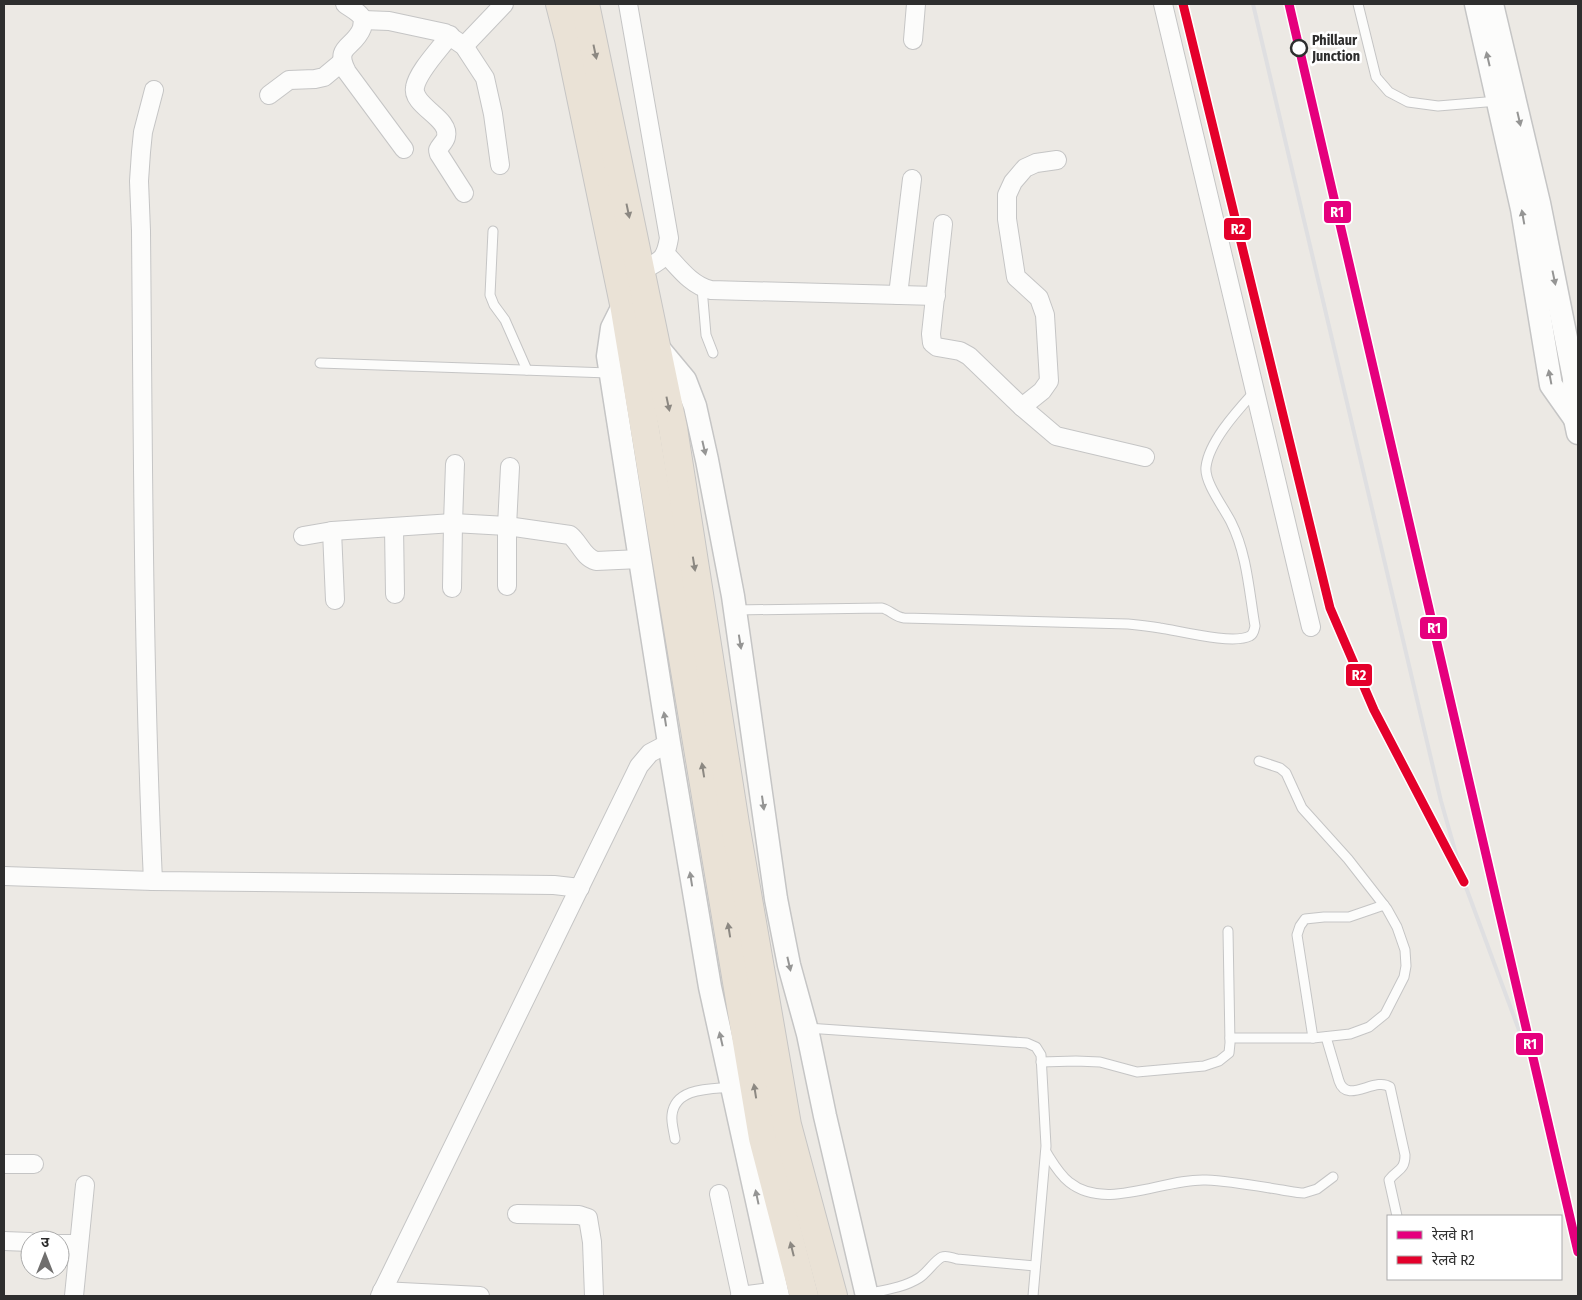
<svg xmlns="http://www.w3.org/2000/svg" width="1582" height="1300" viewBox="0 0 1582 1300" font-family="'Fira Sans Condensed','Noto Sans Devanagari',sans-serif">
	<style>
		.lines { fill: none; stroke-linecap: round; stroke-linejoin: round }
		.service-casing { stroke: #c5c5c5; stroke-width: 11 }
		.minor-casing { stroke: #c5c5c5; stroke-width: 20 }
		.tertiary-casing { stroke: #c5c5c5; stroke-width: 25 }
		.trunk-casing { stroke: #c6c5c4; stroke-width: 30 }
		.service { stroke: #fcfcfb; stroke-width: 9 }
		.minor { stroke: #fcfcfb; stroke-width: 18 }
		.tertiary { stroke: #fcfcfb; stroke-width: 22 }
		.trunk { stroke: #eae2d6; stroke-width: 28 }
		.rail { stroke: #dfdfe1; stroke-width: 4 }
		.rail-1-casing { stroke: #fff; stroke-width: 12 }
		.rail-2-casing { stroke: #fff; stroke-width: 12 }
		.rail-1 { stroke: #e5007d; stroke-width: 9 }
		.rail-2 { stroke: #e4002b; stroke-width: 9 }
		.oneway { fill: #8c8882 }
		.oneway2 { fill: #959594 }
		.stop-dot { fill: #fff; stroke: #2e2e2e; stroke-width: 2.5 }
		.labels { text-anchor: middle; stroke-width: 5; stroke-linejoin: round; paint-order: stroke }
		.stop-label { font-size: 14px; font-weight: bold; fill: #2e2e2e; stroke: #fff; text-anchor: start }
		.line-badge { stroke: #fff; stroke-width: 2 }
		.badge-label { font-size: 14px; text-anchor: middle; font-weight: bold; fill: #fff }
	</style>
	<rect width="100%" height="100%" fill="#ece9e4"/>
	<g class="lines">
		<g class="service-casing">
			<g id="service">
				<path d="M1358 4 1376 77 1389 92 1408 102 1438 106 1498 101"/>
				<path d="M493 231 490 295 494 305 505 320 527 370"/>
				<path d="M702 288 706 335 713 353"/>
				<path d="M320 363 609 373"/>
				<path d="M735 610 882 608C890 610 895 617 904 618L1128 624C1139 625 1149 626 1160 628 1180 631 1233 645 1250 636 1254 634 1254 630 1255 626 1249 591 1247 554 1231 522 1224 508 1204 482 1206 467 1209 441 1238 410 1255 391"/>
				<path d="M807 1028 1027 1043 1036 1047 1041 1055 1046 1146 1033 1296"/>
				<path d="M1326 1037 1339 1081C1347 1105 1375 1076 1390 1087L1405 1155C1405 1171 1397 1169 1389 1180L1397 1216"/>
				<path d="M1230 1038H1313L1350 1034 1369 1027 1385 1014 1404 977 1406 966 1405 950 1397 927 1387 909 1348 859 1302 808 1286 773 1280 768 1259 761"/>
				<path d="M1313 1038 1297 935 1300 926 1305 919 1324 917H1349L1384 905"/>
				<path d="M1041 1062 1076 1061 1100 1062 1137 1072 1204 1066 1219 1061 1229 1053 1230 1043 1228 931"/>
				<path d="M675 1139C674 1132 671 1122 672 1115 675 1087 711 1089 732 1087"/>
				<path d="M1046 1152C1053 1163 1059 1174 1069 1182 1106 1212 1164 1178 1206 1180 1231 1181 1257 1186 1282 1190 1289 1191 1296 1193 1304 1193L1317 1189 1333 1177"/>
				<path d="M866 1294C884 1290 903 1288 919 1278 927 1273 935 1260 942 1257 947 1255 952 1258 957 1259L1035 1266"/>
			</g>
		</g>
		<g class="minor-casing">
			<g id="minor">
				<path d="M345 4C350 8 361 13 363 20 363 22 362 26 362 28 354 49 333 45 347 72L404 149"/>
				<path d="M628 4 669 238C665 262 660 260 640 272"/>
				<path d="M1163 4 1311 627"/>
				<path d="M363 20 389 21 445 33 464 46 485 78 493 114 500 165"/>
				<path d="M450 35C440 49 418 71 415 87 411 106 451 118 446 137 445 142 440 145 438 150L439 154 464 193"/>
				<path d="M913 40 916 4"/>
				<path d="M464 46 504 4"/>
				<path d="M269 95 289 80 315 79 324 77 342 62"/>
				<path d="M943 224 931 334 932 343 937 347 960 351 969 356 1022 407 1056 436 1145 457"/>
				<path d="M666 254C679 268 692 286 711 290L936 296"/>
				<path d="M898 295 912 179"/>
				<path d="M1022 407 1042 391 1049 381 1045 315 1039 298 1016 277 1007 219V195L1013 182 1025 168 1036 163 1057 160"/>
				<path d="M394 527 395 594"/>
				<path d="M332 531 335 600"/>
				<path d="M303 536 332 531 453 523 507 526 570 535C580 543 583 557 596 561L640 559"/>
				<path d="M507 586V526L510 467"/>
				<path d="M452 588 453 523 455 464"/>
				<path d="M4 876 153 881 554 885 580 888"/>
				<path d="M153 881C143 664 143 447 141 231L139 181 141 152 143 132 154 90"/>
				<path d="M4 1164H34"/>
				<path d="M719 1194 741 1296"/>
				<path d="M517 1214 579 1215 588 1218 592 1242 594 1296"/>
				<path d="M4 1241 30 1242"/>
				<path d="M60 1244H79"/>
				<path d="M382 1291 480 1296"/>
				<path d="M74 1296 85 1185"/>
				<path d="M380 1296 639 766 650 753 669 743"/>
				<path d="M740 1296 777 1291"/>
			</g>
		</g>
		<g class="tertiary-casing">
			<g id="tertiary">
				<path d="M1476 4 1522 209 1551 385 1575 419"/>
				<path d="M1492 4 1539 203 1574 378 1575 419 1578 433"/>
				<path d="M624 304 612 328 608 356 616 407 669 743 710 987 778 1296"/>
				<path d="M655 344 685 380 695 406 707 460 733 596 776 899 789 965 808 1034 825 1116 867 1296"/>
			</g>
		</g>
		<g class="trunk-casing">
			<g id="trunk">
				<path d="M560 4 569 39 624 304 763 1138 804 1296"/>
				<path d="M585 4 673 428 735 824 787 1125 833 1296"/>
			</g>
		</g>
		<use href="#service" class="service"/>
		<use href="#minor" class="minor"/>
		<use href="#tertiary" class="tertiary"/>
		<use href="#trunk" class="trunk"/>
		<g class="rail">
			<path d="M1183 4 1330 608 1374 710 1453 860"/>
			<path d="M1253 4 1441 801 1464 882 1539 1084"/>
		</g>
		<g class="rail-1-casing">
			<path id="rail-1" d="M1289 4 1578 1252"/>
		</g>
		<g class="rail-2-casing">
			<path id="rail-2" d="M1183 4 1330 608 1374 710 1464 882"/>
		</g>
		<use href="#rail-1" class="rail-1"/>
		<use href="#rail-2" class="rail-2"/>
	</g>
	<defs><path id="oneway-solid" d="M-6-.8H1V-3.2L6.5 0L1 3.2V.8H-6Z" transform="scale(1.25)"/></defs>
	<g class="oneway">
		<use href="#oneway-solid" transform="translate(595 52) rotate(78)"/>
		<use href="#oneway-solid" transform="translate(628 211) rotate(78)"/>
		<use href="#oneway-solid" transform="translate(668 404) rotate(78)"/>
		<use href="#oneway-solid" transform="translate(694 564) rotate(81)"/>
		<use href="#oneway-solid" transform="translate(703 770) rotate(-99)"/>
		<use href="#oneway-solid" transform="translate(729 930) rotate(-99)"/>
		<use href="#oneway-solid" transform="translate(755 1091) rotate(-99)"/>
		<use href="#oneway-solid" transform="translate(792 1249) rotate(-104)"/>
	</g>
	<g class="oneway2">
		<use href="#oneway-solid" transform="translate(1488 59) rotate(-103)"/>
		<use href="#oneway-solid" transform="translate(1519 119) rotate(77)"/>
		<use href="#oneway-solid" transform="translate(1523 217) rotate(-100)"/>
		<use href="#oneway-solid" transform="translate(1554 278) rotate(78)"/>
		<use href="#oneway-solid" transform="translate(1550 377) rotate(-101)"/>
		<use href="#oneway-solid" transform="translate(704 448) rotate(77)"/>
		<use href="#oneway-solid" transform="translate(740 642) rotate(81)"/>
		<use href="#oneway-solid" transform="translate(665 719) rotate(-99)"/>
		<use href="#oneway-solid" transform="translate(763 803) rotate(82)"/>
		<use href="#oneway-solid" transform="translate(691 879) rotate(-99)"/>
		<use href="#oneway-solid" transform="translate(789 964) rotate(77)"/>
		<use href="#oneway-solid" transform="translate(721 1039) rotate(-103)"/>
		<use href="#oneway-solid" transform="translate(757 1197) rotate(-102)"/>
	</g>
	<circle class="stop-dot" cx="1299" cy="48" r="8"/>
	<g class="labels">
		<g class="stop-label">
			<text x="1312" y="45">Phillaur<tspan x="1312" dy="16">Junction</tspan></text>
		</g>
	</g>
	<g class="line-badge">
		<rect x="1323" y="200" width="29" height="24" rx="5" fill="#e5007d"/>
		<rect x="1223" y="217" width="29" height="24" rx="5" fill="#e4002b"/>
		<rect x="1419" y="616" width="29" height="24" rx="5" fill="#e5007d"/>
		<rect x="1345" y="663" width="28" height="24" rx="5" fill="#e4002b"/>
		<rect x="1515" y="1032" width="29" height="24" rx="5" fill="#e5007d"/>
	</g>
	<g class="badge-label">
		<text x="1337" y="217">R1</text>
		<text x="1238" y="234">R2</text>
		<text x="1434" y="633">R1</text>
		<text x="1359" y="680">R2</text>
		<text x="1530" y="1049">R1</text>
	</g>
	<rect width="1582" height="1300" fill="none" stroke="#2e2e2e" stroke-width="10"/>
	<rect x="1387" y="1215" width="175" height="65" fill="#ffffff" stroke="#ababab"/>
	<rect x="1397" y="1231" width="25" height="8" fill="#e5007d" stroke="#ababab"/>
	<text x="1432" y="1240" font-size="15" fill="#2e2e2e">रेलवे R1</text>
	<rect x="1397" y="1256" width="25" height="8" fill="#e4002b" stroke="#ababab"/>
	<text x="1432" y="1265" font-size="15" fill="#2e2e2e">रेलवे R2</text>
	<g transform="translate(45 1255)"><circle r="24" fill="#ffffff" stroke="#ababab"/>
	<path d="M0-4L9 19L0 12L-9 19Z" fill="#706f6e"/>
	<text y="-8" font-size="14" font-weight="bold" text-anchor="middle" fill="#2e2e2e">उ</text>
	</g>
</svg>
